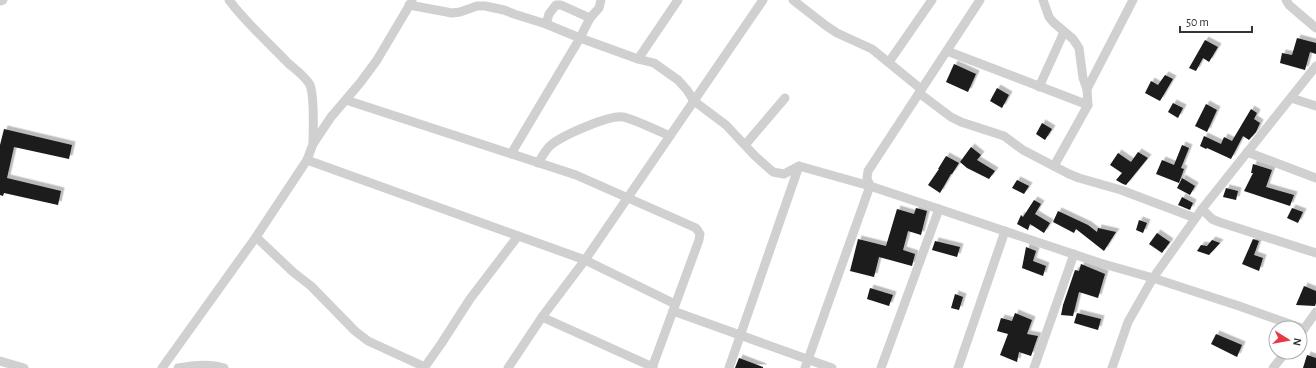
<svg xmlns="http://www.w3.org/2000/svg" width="1316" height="368" viewBox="0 0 1316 368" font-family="'Alegreya Sans',sans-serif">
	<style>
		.building { fill: #1a1a1a; filter: url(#shadow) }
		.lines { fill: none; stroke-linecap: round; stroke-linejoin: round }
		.minor { stroke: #d0d0d0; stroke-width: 9 }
	</style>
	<defs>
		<filter id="shadow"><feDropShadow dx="3.5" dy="-3.5" stdDeviation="0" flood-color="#0004"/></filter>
	</defs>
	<rect width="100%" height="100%" fill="#fff"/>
	<g class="building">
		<path d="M1297 38 1316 43V54L1310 52 1305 70 1280 63 1282 53 1292 55Z"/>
		<path d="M1205 40 1218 47 1209 62 1203 58 1196 71 1189 68Z"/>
		<path d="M954 64 976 74 968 92 946 82Z"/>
		<path d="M1165 75 1173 79 1160 101 1145 93 1151 81 1158 85Z"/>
		<path d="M997 88 1009 95 1002 108 990 101Z"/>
		<path d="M1173 103 1183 108 1178 118 1168 112Z"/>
		<path d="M1206 104 1217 110 1207 132 1195 126Z"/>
		<path d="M1251 109 1257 113 1254 119 1260 123 1256 132 1249 140 1243 136 1231 159 1207 148 1206 149 1200 146 1204 136 1221 144 1224 137 1232 141Z"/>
		<path d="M1042 123 1052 129 1045 140 1036 134Z"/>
		<path d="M4 129 72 145 69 159 14 147 7 178 61 191 58 205 4 193 3 196 0 195V145Z"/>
		<path d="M1182 145 1189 148 1181 168 1184 169 1179 183 1156 174 1162 160 1174 165Z"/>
		<path d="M971 147 981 155 977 160 995 171 989 179 967 168 960 162Z"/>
		<path d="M1138 152 1148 158 1126 185 1123 184 1116 180 1122 173 1110 165 1118 153 1131 162Z"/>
		<path d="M946 156 959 163 952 174H951L940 193 928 185 939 169H938Z"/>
		<path d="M1253 164 1272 170 1266 187 1294 195 1290 206 1244 191 1253 173H1251Z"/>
		<path d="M1182 178 1195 186 1190 195 1177 188Z"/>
		<path d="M1017 180 1029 186 1024 194 1012 188Z"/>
		<path d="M1226 188 1238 191 1236 200 1223 197Z"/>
		<path d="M1182 197 1193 203 1190 210 1178 205Z"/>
		<path d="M1034 200 1041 204 1035 214 1050 223 1044 233 1030 224 1028 230 1017 224 1021 215 1023 217Z"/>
		<path d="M916 208 927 211 921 235 908 231 903 250 915 254 912 266 879 257 874 277 850 271 858 239 886 246 897 209 914 214Z"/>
		<path d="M1292 208 1303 212 1298 223 1287 218Z"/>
		<path d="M1058 211 1088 225 1097 232 1098 228 1116 232 1104 251 1076 229 1074 233 1053 222Z"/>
		<path d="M1139 220 1147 223 1143 233 1136 230Z"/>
		<path d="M1157 233 1170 242 1162 253 1149 244Z"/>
		<path d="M1253 239 1259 241 1254 255 1263 258 1259 271 1242 264Z"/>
		<path d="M1212 240 1220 243 1209 255 1197 251 1201 245 1207 246Z"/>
		<path d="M935 241 960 247 957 257 932 250Z"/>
		<path d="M1026 247 1036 251 1033 261 1046 266 1043 276 1022 268Z"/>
		<path d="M1081 264 1105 274 1098 298 1079 292 1073 316 1061 315 1063 305 1075 270 1079 271Z"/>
		<path d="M1304 286 1316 291V303L1315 306 1296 305Z"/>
		<path d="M870 288 893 295 889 306 867 299Z"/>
		<path d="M955 294 963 297 959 310 951 308Z"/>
		<path d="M1015 313 1032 320 1027 334 1038 336 1031 356 1019 352 1017 362 1000 355 1008 334 997 331 1001 318 1012 321Z"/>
		<path d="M1077 313 1101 319 1098 330 1074 323Z"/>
		<path d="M1216 334 1242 345 1237 357 1211 344Z"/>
		<path d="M1307 355 1316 358V368H1303Z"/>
		<path d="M739 358 763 367V368H735Z"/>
	</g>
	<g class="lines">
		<g class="minor">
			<path d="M229 0C246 23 268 42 288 63 296 70 305 76 310 85 315 98 313 129 313 144"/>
			<path d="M793 0 825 25 837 33 872 49 921 89"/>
			<path d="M1043 0 1049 17 1053 22 1073 39 1079 48 1083 78 1087 89 1088 105 1054 166"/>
			<path d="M1286 0 1289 5 1316 28"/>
			<path d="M0 1 3 0"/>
			<path d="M409 5 452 13 460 12 477 6H485L504 10 514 14 546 24 580 38 638 59 654 63 678 80 687 90 694 101 726 125 755 156 773 172 784 174 799 166 870 186 1100 263 1153 278 1239 306 1304 329"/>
			<path d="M546 24 549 14 556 5H561L590 18 599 8 601 0"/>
			<path d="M947 51 1088 105"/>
			<path d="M638 59 678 0"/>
			<path d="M889 62 932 0"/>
			<path d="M1039 87 1064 32"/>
			<path d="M1087 89 1133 0"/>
			<path d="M919 93 951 117 961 122 1004 136 1023 150 1069 174 1079 178 1121 190 1195 218"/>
			<path d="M1291 98 1316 106"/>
			<path d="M346 100 576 175 696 228 700 234 699 240 652 368"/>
			<path d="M745 145 785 98"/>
			<path d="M1247 152 1316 178"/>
			<path d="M511 154 580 38 590 18"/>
			<path d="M307 160 585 260 675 304"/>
			<path d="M538 163C542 157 546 149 551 145 563 135 609 115 623 117 634 119 658 131 670 136"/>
			<path d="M1202 209 1212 219 1219 222 1316 253"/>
			<path d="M256 237 293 272 311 286 355 331 368 341 425 367"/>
			<path d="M673 311 832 368"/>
			<path d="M542 317 653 367"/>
			<path d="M1301 333 1316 312"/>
			<path d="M0 361 24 368"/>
			<path d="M162 368 256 237 307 160 313 144 331 117 360 83 377 60 412 1"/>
			<path d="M178 368C193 365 209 363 224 368"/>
			<path d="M424 368 441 344 470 299 518 236"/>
			<path d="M508 368 542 317 585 260 763 0"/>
			<path d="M729 368 799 166"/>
			<path d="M805 368 870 186 867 178 868 171 980 0"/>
			<path d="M881 368 939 209"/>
			<path d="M958 368 1005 231"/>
			<path d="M1034 368 1074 254"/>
			<path d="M1112 368 1128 322 1153 278 1202 209 1316 66"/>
			<path d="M1273 368 1286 352"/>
		</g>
	</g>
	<g transform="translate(1288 340) rotate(101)"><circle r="19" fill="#ffffff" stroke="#adadad"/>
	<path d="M0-3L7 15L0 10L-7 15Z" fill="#e63946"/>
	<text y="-6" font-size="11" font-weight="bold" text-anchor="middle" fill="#333333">N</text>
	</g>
	<path d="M1180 26v6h72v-6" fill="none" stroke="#333333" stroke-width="2"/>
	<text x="1186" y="26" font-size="12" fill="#333333" stroke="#ffffff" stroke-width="3" paint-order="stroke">50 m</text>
</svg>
